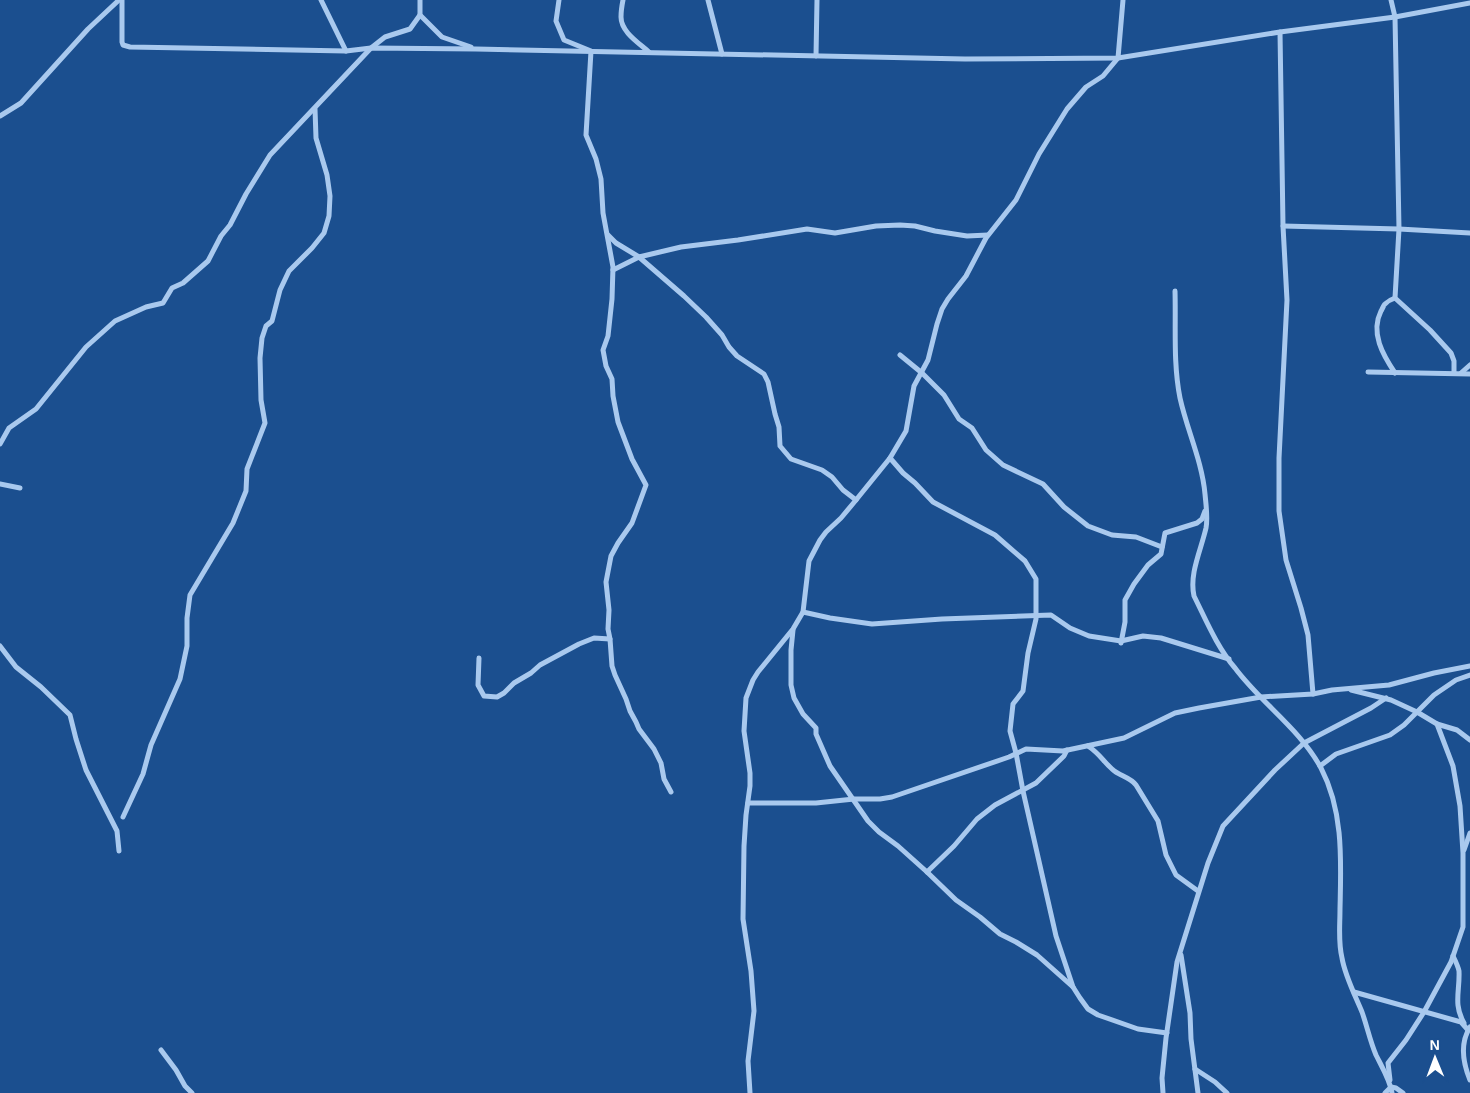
<svg xmlns="http://www.w3.org/2000/svg" width="1470" height="1093" viewBox="0 0 1470 1093" font-family="Arial,sans-serif">
	<style>
		.lines { fill: none; stroke-linecap: round; stroke-linejoin: round }
		.street { stroke: #a9c9ee; stroke-width: 5 }
	</style>
	<rect width="100%" height="100%" fill="#1b4f8f"/>
	<g class="lines">
		<g class="street">
			<path d="M122 0V42L123 45 130 47 346 51 371 48 476 49 965 59 1118 58 1280 32 1395 17 1470 3"/>
			<path d="M321 0 346 51"/>
			<path d="M420 0V15L442 37 471 47"/>
			<path d="M559 0 556 21 564 40 591 51 586 135 596 159 601 179 603 213 613 267 612 299 608 336 603 350 606 366 612 379 613 396 618 422 632 459 646 485 632 523 618 543 611 556 606 582 609 610 608 629 610 639 612 666 615 675 626 699 630 711 636 722 639 729 654 749 661 763 664 779 671 792"/>
			<path d="M623 0C622 5 621 11 621 17 621 32 639 43 649 52"/>
			<path d="M708 0 722 54"/>
			<path d="M1391 0 1395 17 1399 229 1395 298 1430 330 1451 353 1454 361V373"/>
			<path d="M1280 32 1283 226 1287 300 1279 458V511L1286 560 1301 608 1308 635 1313 694"/>
			<path d="M816 56 817 0"/>
			<path d="M0 116 21 103 88 29 119 0"/>
			<path d="M1283 226 1399 229 1470 233"/>
			<path d="M608 235 616 243 639 257 684 296 706 317 722 335 729 347 737 356 764 374 768 382 775 414 779 427 780 446 791 459 822 470 832 477 843 490 856 500"/>
			<path d="M613 270 639 257 681 247 738 240 807 229 835 233 876 226 900 225 915 226 935 231 967 236 988 235"/>
			<path d="M1175 291C1176 326 1173 363 1180 398 1187 430 1202 461 1205 494 1206 505 1208 518 1206 528 1201 550 1189 574 1194 596 1206 620 1217 647 1235 668 1261 703 1300 729 1321 768 1344 812 1341 862 1340 909 1340 926 1338 942 1342 958 1345 976 1355 995 1362 1012 1367 1026 1370 1041 1376 1055 1382 1067 1390 1080 1392 1093"/>
			<path d="M1395 298C1392 299 1388 301 1385 304 1384 304 1382 310 1381 311 1370 333 1383 355 1395 373"/>
			<path d="M900 355 922 373 944 395 959 419 972 428 986 450 1003 465 1043 484 1064 507 1088 526 1112 535 1136 537 1162 547"/>
			<path d="M1368 372 1470 374"/>
			<path d="M1461 373 1470 365"/>
			<path d="M0 444 9 428 36 409 86 347 115 321 146 307 163 303 172 288 183 283 208 261 221 236 230 225 246 194 270 155 371 48 385 37 410 29 420 15"/>
			<path d="M890 458 903 473 915 483 933 502 995 535 1025 561 1036 579V619L1028 653 1023 691 1013 704 1010 731 1016 753 1023 791 1056 936 1073 987 1080 998 1088 1009 1098 1015 1138 1029 1167 1033"/>
			<path d="M0 484 20 488"/>
			<path d="M803 612 830 618 872 624 942 619 1051 615 1070 628 1089 636 1121 641 1143 636 1161 638 1229 659"/>
			<path d="M793 630 791 650V685L794 698 803 714 816 728V734L830 766 868 821 879 832 898 846 927 872 956 900 980 917 1000 934 1016 942 1037 955 1073 987"/>
			<path d="M1121 643 1125 622V600L1134 584 1148 565 1161 554 1165 533 1197 523 1202 519 1205 511"/>
			<path d="M0 646 16 667 41 687 70 715 76 739 86 770 117 831 119 851"/>
			<path d="M479 658 478 685 484 696 497 697 504 693 514 683 531 673 540 665 579 644 594 638 610 639"/>
			<path d="M1351 690 1391 700 1417 712 1437 724 1453 766 1460 806 1463 853V927L1451 962 1424 1012 1406 1040 1388 1063 1390 1080"/>
			<path d="M1437 724 1457 730 1470 740"/>
			<path d="M1088 746C1100 754 1103 761 1112 769 1119 776 1130 777 1136 785L1158 821 1166 855 1176 875 1198 891"/>
			<path d="M1320 766 1336 754 1390 735 1404 725 1434 695 1456 680 1470 675"/>
			<path d="M748 803H816L854 799H880L892 797 1009 757 1026 749 1063 751 1124 738 1175 713 1199 708 1261 697 1313 694 1332 690 1389 685 1434 673 1470 666"/>
			<path d="M123 817 143 774 151 745 180 679 187 646V618L190 595 233 523 246 491 247 469 265 423 261 400 260 358 262 338 266 326 272 321 280 290 289 271 312 248 324 233 329 216 330 196 327 175 316 138 315 109"/>
			<path d="M1464 850 1470 833"/>
			<path d="M927 872 954 846 977 819 995 805 1036 783 1064 756 1067 750"/>
			<path d="M1181 955 1190 1013 1191 1039 1198 1093"/>
			<path d="M1453 956C1455 960 1458 966 1459 971 1460 991 1453 1004 1464 1023"/>
			<path d="M1354 992 1461 1022 1468 1030"/>
			<path d="M1470 1027C1460 1043 1463 1063 1470 1080"/>
			<path d="M161 1050 176 1070 185 1086 192 1093"/>
			<path d="M1195 1069 1215 1082 1227 1093"/>
			<path d="M750 1093 748 1061 754 1011 751 971 743 919 744 846 746 815 750 786V773L744 731 746 698 753 680 758 672 793 629 803 612 809 561 820 540 826 532 841 518 856 500 890 458 906 431 914 386 928 360 937 324 942 309 948 299 966 276 986 238 1016 200 1039 154 1067 109 1086 87 1103 76 1118 58 1123 0"/>
			<path d="M1163 1093 1162 1078 1166 1038 1177 962 1208 863 1223 826 1275 770 1304 743 1371 708 1386 698"/>
			<path d="M1385 1093 1391 1087 1396 1088 1403 1093"/>
		</g>
	</g>
	<g transform="translate(1435 1058) rotate(359)" stroke="#1b4f8f" stroke-width="4" paint-order="stroke">
	<path d="M0-4L9 19L0 12L-9 19Z" fill="#ffffff"/>
	<text y="-8" font-size="14" font-weight="bold" text-anchor="middle" fill="#ffffff">N</text>
	</g>
</svg>
